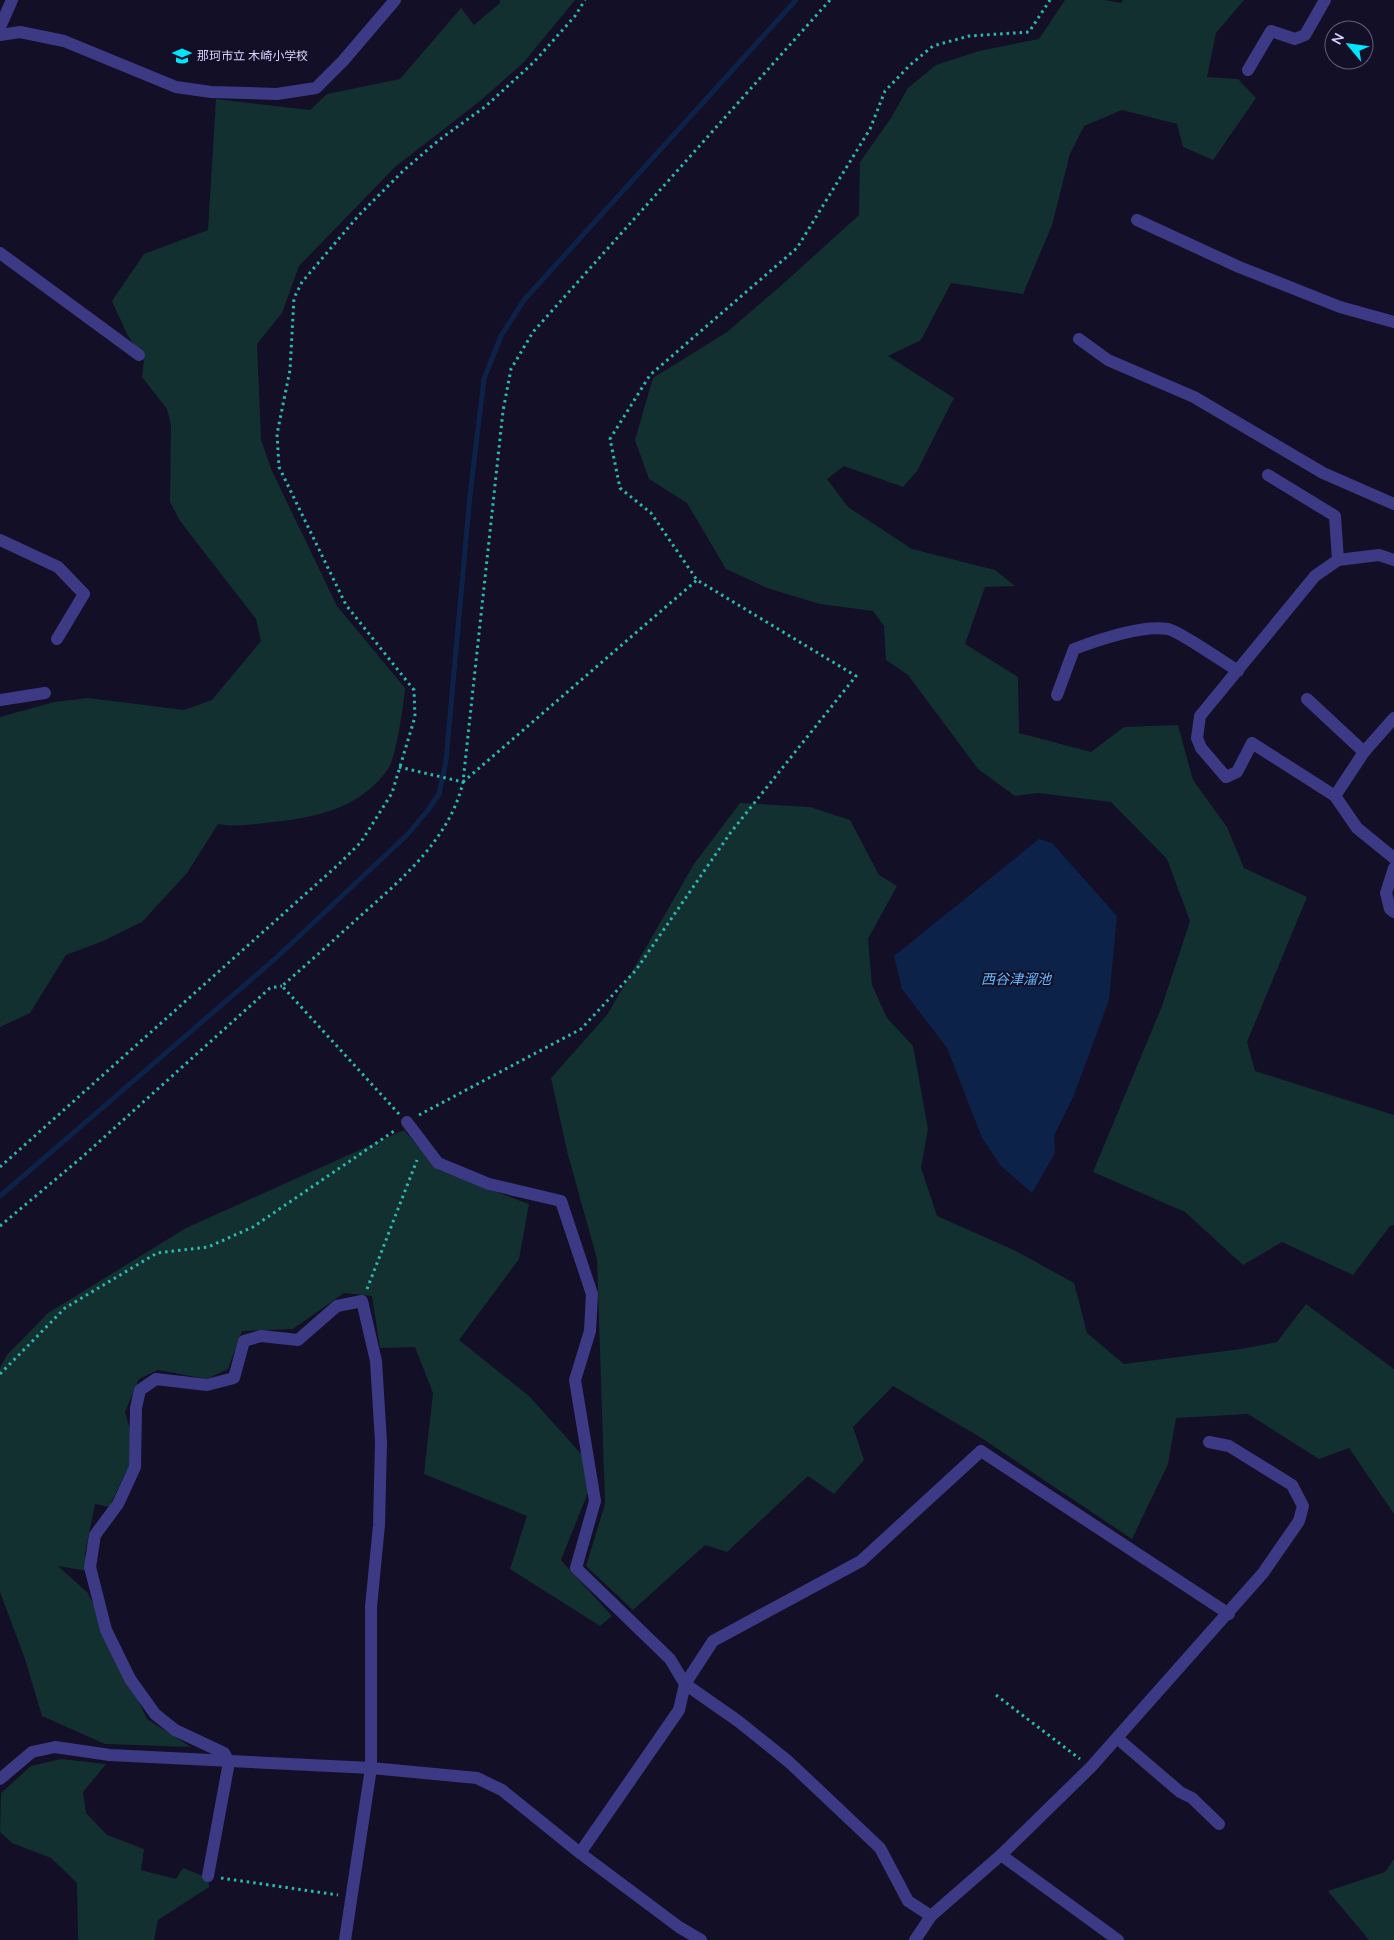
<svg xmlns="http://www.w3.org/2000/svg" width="1394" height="1940" viewBox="0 0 1394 1940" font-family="Mulish,'Noto Sans JP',sans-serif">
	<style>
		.green { fill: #12302f }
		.water { fill: #0c2248 }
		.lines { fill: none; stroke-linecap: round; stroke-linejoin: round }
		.stream { stroke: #0c2248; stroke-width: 5 }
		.path { stroke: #2fb8b0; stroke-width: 3; stroke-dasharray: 2.5 4; stroke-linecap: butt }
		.minor { stroke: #3d3a85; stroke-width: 12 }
		.labels { text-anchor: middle; stroke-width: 4; stroke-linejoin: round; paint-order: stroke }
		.poi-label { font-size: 12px; fill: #d9d4ff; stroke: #130f26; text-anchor: start }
		.water-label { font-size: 14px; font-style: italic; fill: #62b6ff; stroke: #130f26 }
	</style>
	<rect width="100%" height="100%" fill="#130f26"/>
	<g class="green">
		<path d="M500 0H575L524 62 480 101 395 167 299 266 282 313 257 344 261 440 272 471 337 606 405 688C404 703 396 758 388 769 363 805 323 816 282 821 260 823 240 828 218 824L187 873 142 922 103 941 66 955 30 1013 0 1027V717L54 702 88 698 184 710 212 700 261 641 256 619 180 521 170 502 171 425 167 409 142 377 144 361 127 334 112 301 144 254 208 230 216 99 310 110 327 94 400 79 461 8 474 25 500 3Z"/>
		<path d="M1065 0H1105L1121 3 1123 0H1244L1216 33 1207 77 1238 79 1256 98 1213 160 1183 147 1177 124 1122 110 1084 126 1070 154 1052 225 1023 294 951 283 921 340 888 356 954 398 917 471 903 487 844 466 827 479 848 507 912 549 995 570 1015 586 985 587 965 644 1018 677 1019 733 1091 752 1124 727 1178 725 1193 780 1227 827 1244 868 1307 897 1247 1042 1255 1071 1394 1115V1225L1390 1226 1353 1275 1282 1242 1243 1265 1185 1212 1093 1172 1162 1006 1190 921 1167 859 1111 802 1038 793 1015 796 978 769 908 675 886 660 884 626 873 611 820 604 767 588 726 569 687 503 649 479 635 440 653 378 727 332 784 283 859 215 860 162 891 118 908 88 936 65 979 51 1039 39Z"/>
		<path d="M740 803 810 807 850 820 879 875 897 886 868 939 872 985 887 1018 913 1046 928 1129 921 1168 937 1216 1016 1251 1074 1283 1087 1333 1124 1364 1241 1349 1277 1342 1306 1304 1394 1369V1514L1349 1448 1319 1459 1248 1414 1176 1418 1168 1464 1132 1539 980 1437 893 1386 853 1427 864 1460 834 1494 808 1476 727 1552 705 1545 633 1610 586 1566 605 1504 597 1259 568 1155 551 1078 607 1015 694 864Z"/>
		<path d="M404 1130 438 1170 529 1204 519 1259 459 1340 529 1396 584 1457 589 1490 561 1560 612 1616 600 1626 510 1569 527 1516 424 1474 433 1393 415 1347 380 1348 372 1296 344 1293 293 1329 242 1331 228 1369 207 1379 158 1370 139 1379 125 1412 132 1436 129 1466 109 1507 95 1504 85 1553 87 1571 58 1566 88 1593 147 1719 191 1747 105 1744 42 1716 25 1659 0 1592V1368L7 1355 48 1313 186 1228Z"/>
		<path d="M61 1759 106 1764 83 1792 86 1813 107 1835 144 1849 141 1870 176 1879 183 1868 208 1878 209 1887 158 1920 154 1940H78L77 1883 51 1858 12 1843 0 1832 1 1793 31 1766Z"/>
		<path d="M1394 1859V1940H1369L1328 1891 1385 1872Z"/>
	</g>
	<path class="water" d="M1039 839 1052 843 1117 916 1109 1000 1074 1095 1054 1136 1055 1153 1032 1193 1001 1166 982 1138 947 1048 902 989 894 956Z"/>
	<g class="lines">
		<path class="stream" d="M0 1196 276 958 408 834 428 810 439 794 446 761 470 495 484 379 501 336 524 300 796 0"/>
		<g class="path">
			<path d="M399 767 463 782"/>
			<path d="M463 782 697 580"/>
			<path d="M399 1114 282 986C307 964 333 941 358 918 401 880 450 839 463 782L503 411 511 369 533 332 830 0"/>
			<path d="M419 1115 581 1029 636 970 731 832 856 676 697 580 651 513 620 488 610 439 650 375 797 248 870 129 885 91 910 65 933 46 969 36 1029 32 1050 0"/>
			<path d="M0 1167 339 864 361 842 392 793 415 717 414 690 346 605 279 467 277 434 290 370 294 298 302 282 359 215 404 170 439 140 486 106 534 62 575 16 585 0"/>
			<path d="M0 1226 81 1158 270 988 282 986"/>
			<path d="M367 1289 417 1160"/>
			<path d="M0 1374 65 1308 157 1253 208 1247 253 1227 397 1129"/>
			<path d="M996 1695 1080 1759"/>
			<path d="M221 1878 338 1895"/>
		</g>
		<g class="minor">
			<path d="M0 27 12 0"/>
			<path d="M0 35 20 32 64 41 176 87 211 92 277 94 316 88 343 61 395 0"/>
			<path d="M1248 70 1271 31 1295 39 1305 35 1325 0"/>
			<path d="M1137 220 1239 267 1340 307 1394 322"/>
			<path d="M0 253 139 355"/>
			<path d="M1079 339 1108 360 1194 397 1323 473 1394 504"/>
			<path d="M1268 475 1335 516 1338 560"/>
			<path d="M0 540 58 567 84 594 57 639"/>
			<path d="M1394 560 1379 555 1338 560 1315 576 1200 716 1197 738 1201 748 1226 777 1237 772 1252 743 1335 796 1357 828 1394 858"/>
			<path d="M1057 695 1074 649C1098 640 1143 625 1168 629 1179 631 1225 663 1238 671"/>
			<path d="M1307 699 1364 752"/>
			<path d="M0 700 45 693"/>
			<path d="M1335 796 1364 752 1394 718"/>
			<path d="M1394 868 1386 893 1390 909 1394 912"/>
			<path d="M407 1122 438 1163 489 1184 561 1201 592 1294 590 1331 575 1380 595 1501 576 1568 670 1659 685 1684 738 1721 789 1762 880 1848 908 1901 931 1916"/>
			<path d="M1117 1738 1180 1792 1192 1798 1219 1824"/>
			<path d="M0 1779 32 1752 55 1747 110 1755 371 1768 477 1778 502 1790 580 1853 679 1927 701 1940"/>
			<path d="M580 1853 679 1710 685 1684 713 1641 861 1561 981 1451 1229 1614"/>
			<path d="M1001 1855 1118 1940"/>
			<path d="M208 1876 229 1762 224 1753 175 1730 155 1714 130 1679 106 1630 90 1567 95 1535 118 1504 135 1467 136 1408 140 1390 156 1379 207 1385 234 1378 244 1341 261 1336 298 1340 337 1306 362 1301 376 1361 381 1442 379 1525 371 1607V1768L345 1940"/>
			<path d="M915 1940 931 1916 1001 1855 1091 1767 1263 1573 1299 1521 1303 1506 1292 1485 1229 1446 1209 1442"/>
		</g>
	</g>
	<defs>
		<g id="school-bare" transform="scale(1.5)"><path d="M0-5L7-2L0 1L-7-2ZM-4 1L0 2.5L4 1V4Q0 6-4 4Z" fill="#00e5ff" stroke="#130f26" stroke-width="2.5" paint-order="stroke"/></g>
	</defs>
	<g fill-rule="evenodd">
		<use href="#school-bare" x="182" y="56"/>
	</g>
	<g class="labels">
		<g class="poi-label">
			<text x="197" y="60">那珂市立 木崎小学校</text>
		</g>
		<g class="water-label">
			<text x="1016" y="984">西谷津溜池</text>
		</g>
	</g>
	<g transform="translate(1349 45) rotate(299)"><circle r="24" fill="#130f26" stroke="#625e7d"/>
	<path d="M0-4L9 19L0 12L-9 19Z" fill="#00e5ff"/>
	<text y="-8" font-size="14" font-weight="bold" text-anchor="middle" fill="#d9d4ff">N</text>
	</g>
</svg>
